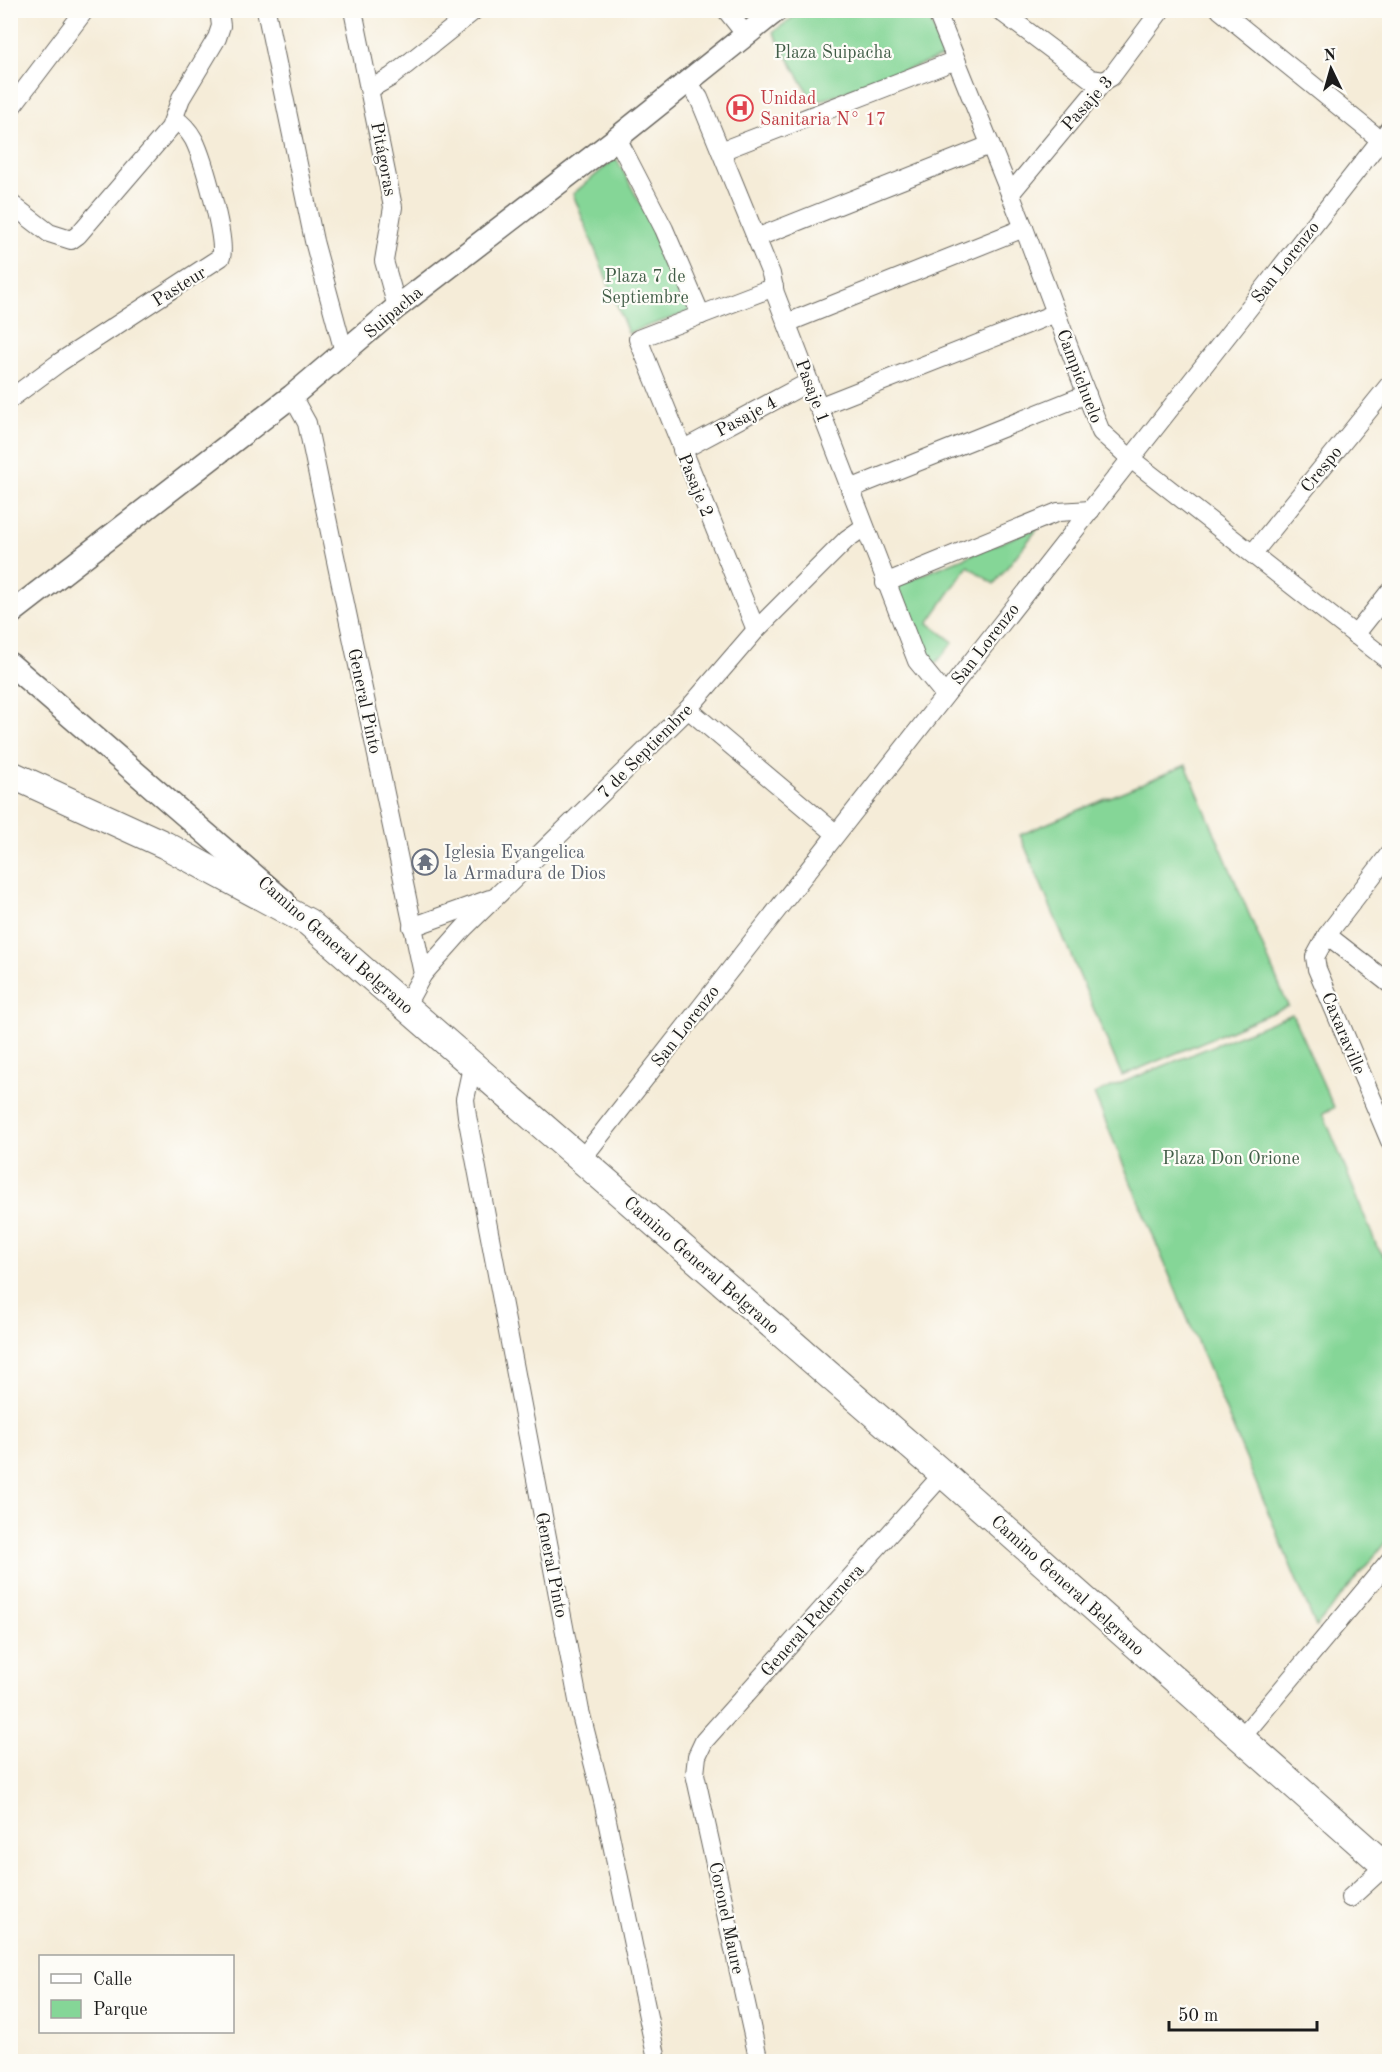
<svg xmlns="http://www.w3.org/2000/svg" width="1400" height="2072" viewBox="0 0 1400 2072" font-family="'Old Standard TT',serif">
	<style>
		.green { fill: #85d697; stroke: #50795a; stroke-width: 1.5 }
		.lines { fill: none; stroke-linecap: round; stroke-linejoin: round }
		.minor-casing { stroke: #68655e; stroke-width: 20 }
		.tertiary-casing { stroke: #68655e; stroke-width: 25 }
		.primary-casing { stroke: #68655e; stroke-width: 29 }
		.minor { stroke: #fff; stroke-width: 18 }
		.tertiary { stroke: #fff; stroke-width: 22 }
		.primary { stroke: #fff; stroke-width: 27 }
		.labels { text-anchor: middle; stroke-width: 4.5; stroke-linejoin: round; paint-order: stroke }
		.park-label { font-size: 18px; fill: #415d47; stroke: #fdfcf7 }
		.health-label { font-size: 18px; fill: #be3a42; stroke: #fdfcf7; text-anchor: start }
		.street-label { font-size: 18px; fill: #1c1c1c; stroke: #fdfcf7 }
		.worship-label { font-size: 18px; fill: #5b616d; stroke: #fdfcf7; text-anchor: start }
	</style>
	<rect width="100%" height="100%" fill="#fdfcf7"/>
	<filter id="ink" filterUnits="userSpaceOnUse"><feTurbulence type="fractalNoise" baseFrequency=".0167" numOctaves="2"/><feDisplacementMap in="SourceGraphic" scale="12" xChannelSelector="R" yChannelSelector="G"/><feConvolveMatrix kernelMatrix="1 2 1 2 8 2 1 2 1" color-interpolation-filters="sRGB"/></filter>
	<filter id="wash" filterUnits="userSpaceOnUse"><feTurbulence type="fractalNoise" baseFrequency=".008" numOctaves="4" result="noise"/><feDisplacementMap in="SourceGraphic" scale="24" xChannelSelector="R" yChannelSelector="G"/><feGaussianBlur stdDeviation="1.35" result="paint"/><feColorMatrix in="noise" values="0 0 0 0 0 0 0 0 0 0 0 0 0 0 0 0 0 1.4 0 .05"/><feComposite in="paint" operator="in"/></filter>
	<g filter="url(#wash)">
		<rect width="100%" height="100%" fill="#f5ecd8"/>
		<g class="green">
			<path d="M802 11H926L945 56 814 103 773 32Z"/>
			<path d="M616 158 670 259 692 311 628 333 573 194Z"/>
			<path d="M1039 527 994 584 968 566 928 623 953 642 934 666 923 657 895 586Z"/>
			<path d="M1186 765 1288 1006 1122 1076 1020 835Z"/>
			<path d="M1292 1014 1334 1108 1323 1113 1377 1247 1390 1264 1389 1538 1316 1627 1094 1094Z"/>
		</g>
	</g>
	<g filter="url(#ink)">
		<g class="lines">
			<g class="minor-casing">
				<g id="minor">
					<path d="M266 10 314 241 344 352"/>
					<path d="M353 10 393 207 384 261 397 307"/>
					<path d="M726 10 746 35"/>
					<path d="M936 10 1024 228 1097 422 1101 432 1131 459 1390 662"/>
					<path d="M999 10 1091 79 1104 81"/>
					<path d="M1220 10 1388 146"/>
					<path d="M688 82 699 98 771 274 775 293 917 661 945 695"/>
					<path d="M370 89 391 77 475 10"/>
					<path d="M10 109 85 10"/>
					<path d="M617 138 664 229 701 315"/>
					<path d="M721 151 956 60"/>
					<path d="M1010 194 1104 81 1111 77 1161 10"/>
					<path d="M10 203 49 233 71 240 78 235 170 128 181 98 217 38 221 26 219 10"/>
					<path d="M756 238 990 145"/>
					<path d="M787 323 1024 228"/>
					<path d="M292 396 307 423 423 974 406 1005"/>
					<path d="M10 399 60 362 221 257C227 241 203 158 194 140 189 131 183 124 175 119"/>
					<path d="M818 407 1056 313"/>
					<path d="M682 450 809 382"/>
					<path d="M850 489 1087 394"/>
					<path d="M1253 553 1390 384"/>
					<path d="M885 583 1058 512 1091 510"/>
					<path d="M756 630 638 339 774 287"/>
					<path d="M1355 635 1390 591"/>
					<path d="M688 709 835 833"/>
					<path d="M1390 853 1327 935 1315 957 1317 969 1390 1141"/>
					<path d="M412 927 490 899"/>
					<path d="M1327 935 1390 984"/>
					<path d="M423 974 464 928 688 709 756 630 847 539 864 527"/>
					<path d="M472 1067 465 1099 467 1116 580 1711 603 1801 657 2060"/>
					<path d="M581 1160 1390 128"/>
					<path d="M1241 1738 1390 1560"/>
					<path d="M1350 1898 1385 1866"/>
					<path d="M759 2062 695 1774 697 1756 704 1741 943 1474"/>
				</g>
			</g>
			<g class="tertiary-casing">
				<g id="tertiary">
					<path d="M10 614 292 396 397 307 617 138 777 10"/>
					<path d="M10 664 284 901"/>
				</g>
			</g>
			<g class="primary-casing">
				<path id="primary" d="M10 774 165 845 308 922 943 1474 1390 1870"/>
			</g>
			<use href="#minor" class="minor"/>
			<use href="#tertiary" class="tertiary"/>
			<use href="#primary" class="primary"/>
		</g>
	</g>
	<defs>
		<g id="hospital-ring" transform="scale(1.35)"><circle r="9.5" fill="#fdfcf7" stroke="#e0444e" stroke-width="1.5"/><path d="M-5-5h3v3.5h4V-5h3V5h-3V1.5h-4V5h-3Z" fill="#e0444e"/></g>
		<g id="temple-ring" transform="scale(1.35)"><circle r="9.5" fill="#fdfcf7" stroke="#6b7280" stroke-width="1.5"/><path d="M0-6L5-2H3V0L6.5 2.5H4V6H1.5V3h-3V6H-4V2.5H-6.5L-3 0V-2H-5Z" fill="#6b7280"/></g>
	</defs>
	<g fill-rule="evenodd">
		<use href="#hospital-ring" x="740" y="108"/>
		<use href="#temple-ring" x="425" y="862"/>
	</g>
	<g class="labels">
		<g class="park-label">
			<text x="833" y="58">Plaza Suipacha</text>
			<text x="645" y="282">Plaza 7 de<tspan x="645" dy="21">Septiembre</tspan></text>
			<text x="1231" y="1164">Plaza Don Orione</text>
		</g>
		<g class="health-label">
			<text x="760" y="104">Unidad<tspan x="760" dy="21">Sanitaria N° 17</tspan></text>
		</g>
		<g class="street-label">
			<text transform="translate(1087 103) rotate(-48)" y="6">Pasaje 3</text>
			<text transform="translate(384 159) rotate(79)" y="6">Pitágoras</text>
			<text transform="translate(1285 262) rotate(-52)" y="6">San Lorenzo</text>
			<text transform="translate(179 286) rotate(-32)" y="6">Pasteur</text>
			<text transform="translate(393 312) rotate(-40)" y="6">Suipacha</text>
			<text transform="translate(1080 376) rotate(69)" y="6">Campichuelo</text>
			<text transform="translate(813 391) rotate(69)" y="6">Pasaje 1</text>
			<text transform="translate(746 416) rotate(-28)" y="6">Pasaje 4</text>
			<text transform="translate(1321 469) rotate(-51)" y="6">Crespo</text>
			<text transform="translate(696 485) rotate(68)" y="6">Pasaje 2</text>
			<text transform="translate(985 644) rotate(-52)" y="6">San Lorenzo</text>
			<text transform="translate(365 701) rotate(78)" y="6">General Pinto</text>
			<text transform="translate(645 751) rotate(-45)" y="6">7 de Septiembre</text>
			<text transform="translate(336 945) rotate(41)" y="6">Camino General Belgrano</text>
			<text transform="translate(685 1026) rotate(-52)" y="6">San Lorenzo</text>
			<text transform="translate(1344 1033) rotate(67)" y="6">Caxaraville</text>
			<text transform="translate(702 1265) rotate(41)" y="6">Camino General Belgrano</text>
			<text transform="translate(552 1565) rotate(79)" y="6">General Pinto</text>
			<text transform="translate(1068 1585) rotate(42)" y="6">Camino General Belgrano</text>
			<text transform="translate(812 1620) rotate(-48)" y="6">General Pedernera</text>
			<text transform="translate(727 1918) rotate(78)" y="6">Coronel Maure</text>
		</g>
		<g class="worship-label">
			<text x="444" y="858">Iglesia Evangelica<tspan x="444" dy="21">la Armadura de Dios</tspan></text>
		</g>
	</g>
	<rect width="1400" height="2072" fill="none" stroke="#fdfcf7" stroke-width="36"/>
	<rect x="39" y="1955" width="195" height="78" fill="#fdfcf7" stroke="#a3a29f" stroke-width="1.5"/>
	<rect x="51" y="1974" width="30" height="9" fill="#ffffff" stroke="#a3a29f" stroke-width="1.5"/>
	<text x="93" y="1985" font-size="18" fill="#1c1c1c">Calle</text>
	<rect x="51" y="2000" width="30" height="18" fill="#85d697" stroke="#a3a29f" stroke-width="1.5"/>
	<text x="93" y="2015" font-size="18" fill="#1c1c1c">Parque</text>
	<g transform="translate(1331 69) rotate(355)" stroke="#fdfcf7" stroke-width="4.5" paint-order="stroke">
	<path d="M0-4.5L10 22L0 15L-10 22Z" fill="#1c1c1c"/>
	<text y="-9" font-size="16" font-weight="bold" text-anchor="middle" fill="#1c1c1c">N</text>
	</g>
	<path d="M1169 2021v9h148v-9" fill="none" stroke="#1c1c1c" stroke-width="3"/>
	<text x="1178" y="2021" font-size="18" fill="#1c1c1c" stroke="#fdfcf7" stroke-width="4.5" paint-order="stroke">50 m</text>
</svg>
